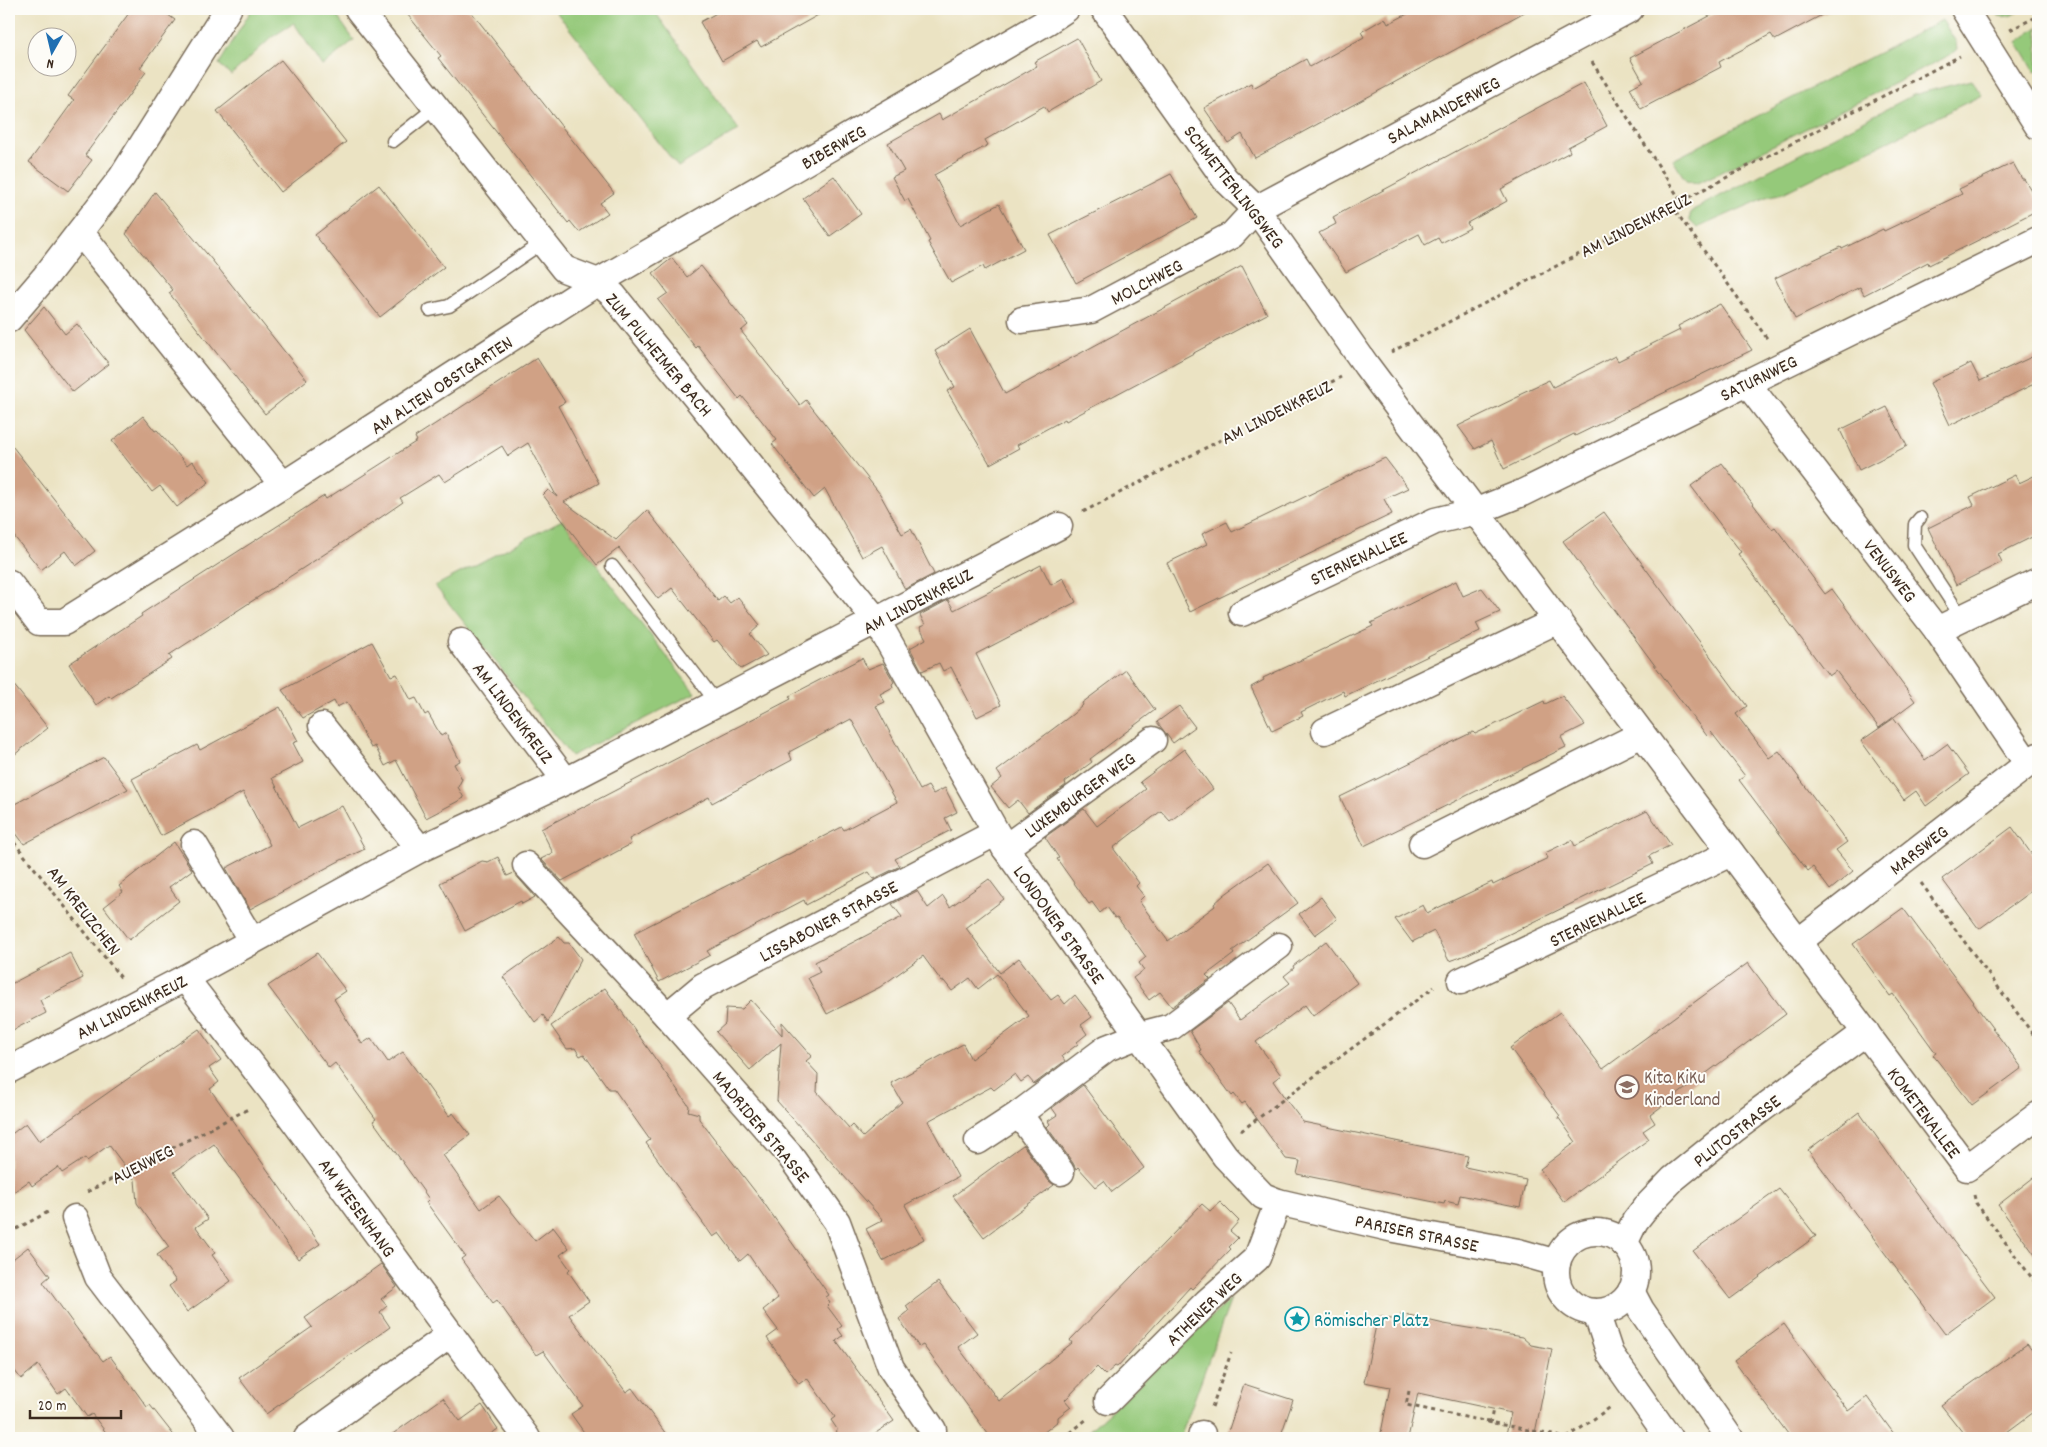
<svg xmlns="http://www.w3.org/2000/svg" width="2047" height="1447" viewBox="0 0 2047 1447" font-family="Dekko,sans-serif">
	<style>
		.green { fill: #95c97a; stroke: #687a4c }
		.building { fill: #d0a185 }
		.lines { fill: none; stroke-linecap: round; stroke-linejoin: round }
		.lane-casing { stroke: #796b58; stroke-width: 15 }
		.street-casing { stroke: #796b58; stroke-width: 29 }
		.path { stroke: #796b58; stroke-width: 3; stroke-dasharray: 4 4; stroke-linecap: butt }
		.lane { stroke: #fff; stroke-width: 12 }
		.street { stroke: #fff; stroke-width: 26 }
		.labels { text-anchor: middle; stroke-width: 4; stroke-linejoin: round; paint-order: stroke }
		.street-label { font-size: 19px; fill: #3b2a1e; stroke: #fdfcf7 }
		.education-label { font-size: 19px; fill: #785e54; stroke: #fdfcf7; text-anchor: start }
		.culture-label { font-size: 19px; fill: #0d838f; stroke: #fdfcf7; text-anchor: start }
	</style>
	<rect width="100%" height="100%" fill="#fdfcf7"/>
	<filter id="ink" filterUnits="userSpaceOnUse"><feTurbulence type="fractalNoise" baseFrequency=".02" numOctaves="2"/><feDisplacementMap in="SourceGraphic" scale="10" xChannelSelector="R" yChannelSelector="G"/><feConvolveMatrix kernelMatrix="1 2 1 2 8 2 1 2 1" color-interpolation-filters="sRGB"/></filter>
	<filter id="wash" filterUnits="userSpaceOnUse"><feTurbulence type="fractalNoise" baseFrequency=".0096" numOctaves="4" result="noise"/><feDisplacementMap in="SourceGraphic" scale="20" xChannelSelector="R" yChannelSelector="G"/><feGaussianBlur stdDeviation="1.12" result="paint"/><feColorMatrix in="noise" values="0 0 0 0 0 0 0 0 0 0 0 0 0 0 0 0 0 1.4 0 .05"/><feComposite in="paint" operator="in"/></filter>
	<g filter="url(#wash)">
		<rect width="100%" height="100%" fill="#ebe3c3"/>
		<g class="green">
			<path d="M252 9H332L354 40 322 66 294 23 272 37 231 75 219 64Z"/>
			<path d="M554 9H653L739 130 678 167Z"/>
			<path d="M1995 9H2024C2015 13 2010 18 1999 16Z"/>
			<path d="M1942 20 1956 42 1957 49 1950 55 1715 175 1697 183 1686 181 1673 160Z"/>
			<path d="M2038 27V70L2035 72 2017 42Z"/>
			<path d="M1971 80 1982 95 1783 193 1767 197 1697 228 1690 221V215L1693 210 1913 95Z"/>
			<path d="M562 520 695 693 571 756 435 586Z"/>
			<path d="M1231 1299 1180 1438H1081Z"/>
		</g>
		<g id="blocks">
			<g class="building">
				<path d="M132 9H160L175 20 140 68 146 72 85 155 92 160 68 191 29 162 74 100 68 96Z"/>
				<path d="M403 9H469L614 193 600 203 608 213 579 232 570 221 568 223 438 58 441 56Z"/>
				<path d="M724 9H829L761 47 757 41 722 61 700 22Z"/>
				<path d="M1417 9H1530L1255 158 1242 134 1228 143 1204 108 1251 83 1253 88 1306 59 1310 67 1364 37 1361 32 1385 18 1388 24Z"/>
				<path d="M1723 9H1833L1775 40 1771 34 1719 62 1721 67 1641 109 1630 88 1643 81 1630 58Z"/>
				<path d="M1077 38 1101 81 1048 112 1044 106 985 140 988 145 934 175 960 225 999 204 1024 249 985 270 983 266 951 283 928 242 930 241 908 199 905 201 892 177 904 171 888 143 939 114 942 120 1037 66 1034 62Z"/>
				<path d="M281 60 346 142 281 192 217 111Z"/>
				<path d="M1584 83 1607 126 1568 147 1570 152 1501 189 1507 201 1467 223 1470 228 1441 243 1438 238 1425 245 1419 234 1346 272 1319 233 1336 224 1333 217Z"/>
				<path d="M2013 163 2022 179H2024L2038 201V210L1929 265 1928 262 1864 295 1860 287 1795 319 1775 278 1841 247 1842 249 1883 229 1884 231 1962 194 1959 189Z"/>
				<path d="M1171 174 1197 218 1076 283 1050 235Z"/>
				<path d="M834 176 861 214 830 236 803 198Z"/>
				<path d="M379 185 444 267 380 317 315 235Z"/>
				<path d="M155 192 212 260 307 380 265 414 169 293 173 290 126 234Z"/>
				<path d="M672 258 687 277 701 266 748 325 741 331 800 405 806 400 880 494 902 534 911 529 934 574 905 589 882 546 862 557 825 489 814 498 772 444 777 440 742 396 739 399 698 346 696 348 658 300 668 293 653 273Z"/>
				<path d="M1242 266 1267 314 1066 421 1065 419 1017 445 1019 448 990 464 947 391 955 387 935 351 970 329 1005 394Z"/>
				<path d="M1720 304 1752 350 1575 436 1574 434 1504 469 1491 441 1475 449 1458 426 1520 396 1519 394 1549 380 1553 387 1615 356 1618 361 1680 330 1678 326Z"/>
				<path d="M44 307 65 334 77 324 109 364 73 392 24 330Z"/>
				<path d="M2038 354V382L1950 425 1930 383 1971 363 1980 381Z"/>
				<path d="M537 358 565 402 558 406 599 483 564 502 616 540 647 510 718 601 724 596 730 603 738 597 760 625 750 634 767 655 741 669 717 640 714 642 672 588 658 599 619 548 597 565 543 495 548 490 557 497 528 443 508 456 502 446 445 482 439 474 400 498 403 502 374 522 169 655 172 659 111 698 109 696 96 705 69 664 142 616 141 614 324 496 326 499 417 441 415 437Z"/>
				<path d="M1887 407 1907 446 1859 470 1840 430Z"/>
				<path d="M143 416 155 431 157 430 187 465 192 461 209 482 177 507 160 486 152 492 112 441Z"/>
				<path d="M9 442 95 551 76 566 65 551 41 570 9 530Z"/>
				<path d="M1385 458 1408 488 1384 499 1392 514 1190 612 1167 563 1207 544 1202 534 1227 522 1232 532Z"/>
				<path d="M1722 463 1772 529 1775 527 1825 594 1832 589 1915 701 1879 728 1836 671 1829 676 1738 554 1741 552 1691 486Z"/>
				<path d="M2038 474V534L1998 554 2002 562 1956 585 1928 528 1974 505 1970 497 2015 475 2019 483Z"/>
				<path d="M1604 512 1747 706 1736 714 1769 758 1779 751 1847 842 1836 850 1853 871 1830 890 1813 867 1808 871 1739 780 1745 776 1711 732 1707 736 1563 541Z"/>
				<path d="M1041 565 1051 585 1063 578 1076 602 976 654 1001 705 977 717 951 667 943 671 939 663 922 671 910 648 926 639 920 627 925 625 920 615 948 600 954 610Z"/>
				<path d="M1456 581 1463 596 1482 588 1500 612 1476 623 1480 631 1345 696 1343 691 1301 712 1303 716 1272 731 1251 687 1264 680 1263 678 1373 626 1371 623Z"/>
				<path d="M372 642 391 676 397 674 411 700 416 698 425 715 428 713 441 736 446 733 460 761 454 764 462 779 458 787 464 798 426 818 396 760 385 766 375 746 371 748 347 702 337 707 334 701 303 718 282 690Z"/>
				<path d="M862 658 868 669 883 663 894 682 892 684 893 687 880 694 885 702 876 706 920 790 928 786 933 794 945 788 957 812 945 818 951 830 895 859 900 866 874 879 869 872 806 905 804 900 707 951 710 955 659 982 634 933 842 827 844 830 897 802 851 719 789 752 792 760 712 803 709 797 629 839 631 844 562 881 541 859 553 853 541 829 791 699 789 696Z"/>
				<path d="M1126 670 1155 710 1090 759 1092 762 1065 782 1066 785 1028 813 1018 800 1008 808 991 787 1002 778 997 771 1073 714 1083 705 1082 703Z"/>
				<path d="M9 679 48 728 9 759Z"/>
				<path d="M1562 696 1585 725 1561 737 1566 747 1364 846 1340 797 1473 732 1475 734 1544 701 1545 704Z"/>
				<path d="M1179 706 1195 727 1173 743 1157 722Z"/>
				<path d="M280 707 298 741 293 743 303 762 272 778 298 828 342 806 365 849 341 860 250 909 226 868 270 845 243 792 161 836 132 779 197 745 200 750Z"/>
				<path d="M1894 718 1925 760 1947 744 1969 774 1926 806 1916 791 1904 800 1861 741Z"/>
				<path d="M1184 749 1213 789 1170 821 1161 811 1113 848 1139 883 1136 886 1144 896 1139 901 1168 941 1215 906 1214 904 1224 895 1268 863 1298 903 1232 951 1234 954 1206 975 1210 979 1172 1007 1160 992 1149 1000 1133 978 1144 970 1139 963 1146 957 1117 917 1115 918 1107 907 1100 913 1092 902 1089 904 1057 859 1059 858 1045 837 1084 809 1097 826 1146 789 1140 782Z"/>
				<path d="M104 757 128 789 24 844 9 824V807Z"/>
				<path d="M1647 811 1671 845 1649 856 1653 864 1466 955 1449 961 1434 931 1412 942 1395 919 1423 905 1427 913 1492 882 1493 885 1548 858 1545 853 1572 840 1575 846Z"/>
				<path d="M2012 827 2038 863V886L1979 929 1942 879Z"/>
				<path d="M174 842 192 870 169 887 179 901 129 940 104 907 123 892 119 886Z"/>
				<path d="M498 857 507 876 514 873 535 897 522 904 521 901 465 931 440 883 482 861 488 862Z"/>
				<path d="M989 879 1004 899 966 928 1000 973 1019 958 1051 1000 1058 995 1065 1004 1075 995 1092 1017 1081 1025 1087 1034 1077 1042 1078 1044 1062 1056 1065 1061 1034 1084 1028 1077 1021 1082 1015 1074 994 1090 991 1087 928 1121 958 1177 905 1205 924 1239 883 1261 866 1229 883 1220 777 1101 781 1043 750 1070 716 1032 725 1024 726 1008 742 1009 751 1000 782 1035V1022L812 1056 806 1061 818 1074 817 1092 849 1128 852 1125 863 1137 902 1102 891 1083 963 1044 971 1059 1029 1016 997 974 978 989 970 978 952 991 944 981 942 982 923 956 880 987 827 1014 808 978 820 972 815 962 902 917 892 904 917 891 928 908 943 896 950 907Z"/>
				<path d="M1321 897 1337 919 1315 935 1299 914Z"/>
				<path d="M1903 908 2022 1068 1972 1105 1933 1055 1936 1053 1893 994 1890 996 1853 944Z"/>
				<path d="M559 937 564 943H569L581 959 548 1022 543 1015 535 1022 503 977Z"/>
				<path d="M1326 941 1357 983 1313 1016 1305 1005 1256 1042 1281 1075 1273 1081 1287 1101 1303 1122 1468 1156 1465 1167 1526 1180 1520 1207 1460 1195 1458 1204 1445 1201 1444 1204 1297 1174 1300 1161 1286 1159 1245 1102 1242 1104 1234 1094 1232 1096 1199 1051 1201 1050 1190 1031 1228 1003 1240 1020 1290 983 1284 976 1294 968 1293 966Z"/>
				<path d="M70 953 83 978 40 1000 46 1013 9 1032V985Z"/>
				<path d="M317 953 346 991 334 999 362 1044 371 1038 388 1062 403 1052 449 1116 453 1113 470 1135 443 1155 481 1209 499 1196 535 1241 553 1227 569 1248 560 1255 570 1269 568 1271 589 1301 569 1315 626 1392 632 1388 669 1438H588L571 1414 583 1406 543 1351 536 1355 497 1300 493 1303 461 1259 465 1256 426 1202 429 1199 373 1121 376 1119 335 1063 329 1068 268 986Z"/>
				<path d="M1748 963 1786 1014 1650 1115 1655 1123 1643 1131 1649 1139 1564 1202 1540 1169 1576 1142 1558 1117 1560 1116 1510 1048 1560 1012 1603 1069Z"/>
				<path d="M605 988 689 1106 688 1111 699 1114V1119L761 1199 829 1295 826 1297 830 1303 827 1306 842 1326 838 1329 843 1336 836 1341 894 1421 868 1438H836L837 1429 831 1420 835 1417 807 1378 799 1384 767 1338 778 1330 763 1310 778 1298 748 1254 740 1261 719 1233 713 1237 646 1143 650 1140 614 1089H609L584 1054 580 1056 575 1048 567 1049 551 1026Z"/>
				<path d="M199 1029 221 1060 209 1068 219 1082 210 1089 320 1244 298 1259 214 1144 174 1172 208 1219 196 1227 215 1253 212 1255 231 1281 187 1312 169 1286 176 1281 157 1255 169 1247 137 1203 135 1180 109 1145 87 1161 85 1158 62 1173 58 1167 32 1186 29 1181 9 1195V1136L26 1123 39 1141Z"/>
				<path d="M1083 1085 1144 1168 1112 1192 1104 1181 1096 1187 1078 1167 1076 1169 1073 1163 1047 1127 1050 1124 1048 1121 1057 1115 1052 1108Z"/>
				<path d="M1859 1112 1905 1177 1995 1297 1945 1334 1808 1150Z"/>
				<path d="M1023 1145 1049 1181 1054 1185 984 1237 953 1196Z"/>
				<path d="M2038 1174V1259L1998 1205Z"/>
				<path d="M1779 1189 1816 1236 1730 1299 1693 1251Z"/>
				<path d="M1220 1202 1239 1221 1230 1231 1238 1238 1229 1247 1231 1249 1192 1289 1190 1287 1117 1367 1115 1366 1105 1375 1097 1367 1065 1400 1071 1407 1058 1417V1421L1037 1438H991L923 1345 919 1347 899 1319 909 1311 906 1306 938 1282 977 1333 958 1347 999 1401 1072 1343 1070 1340 1202 1204 1210 1211Z"/>
				<path d="M28 1247 50 1276 43 1282 80 1333 103 1361 110 1356 147 1407 150 1405 176 1438H110L92 1414 87 1417 66 1388 58 1394 38 1365 21 1379 9 1363V1262Z"/>
				<path d="M381 1264 397 1287 381 1299 387 1306 380 1312 390 1327 266 1414 239 1378 312 1327 305 1318Z"/>
				<path d="M1401 1314 1444 1324 1522 1337 1531 1345 1552 1349 1534 1438H1505L1511 1413 1418 1393 1408 1438H1380L1390 1387 1364 1382 1378 1316 1400 1321Z"/>
				<path d="M1784 1324 1848 1411 1867 1397 1897 1438H1791L1734 1361Z"/>
				<path d="M2027 1344 2038 1358V1409L1999 1438H1967L1941 1405Z"/>
				<path d="M1244 1384 1293 1400 1280 1438H1226Z"/>
				<path d="M443 1398 460 1421 482 1405 498 1429 485 1438H387Z"/>
			</g>
		</g>
	</g>
	<g filter="url(#ink)">
		<use href="#blocks" fill-opacity="0" stroke="#796b58" stroke-width="1"/>
		<g class="lines">
			<g class="lane-casing">
				<g id="lane">
					<path d="M393 141 436 107"/>
					<path d="M430 310 449 306 543 242"/>
					<path d="M1920 518 1915 524 1914 545 1962 618"/>
					<path d="M612 566 717 703"/>
				</g>
			</g>
			<g class="street-casing">
				<g id="street">
					<path d="M358 9 564 269 598 282 613 295 877 621 1005 848 1225 1156 1263 1196 1278 1202 1394 1229 1518 1252 1557 1263"/>
					<path d="M1104 9 1225 179 1256 209 1366 365 1967 1168 2038 1115"/>
					<path d="M1964 9 2038 126"/>
					<path d="M80 232 283 485"/>
					<path d="M9 319 45 277 122 177 228 9"/>
					<path d="M1022 320 1091 310 1232 235 1256 209 1630 9"/>
					<path d="M1746 382 1937 630 2028 764"/>
					<path d="M9 583 39 622H64L283 485 598 282 1048 21 1066 9"/>
					<path d="M1242 613 1435 521 1477 511 1522 493 2038 240"/>
					<path d="M1937 630 2038 581"/>
					<path d="M461 642 566 781"/>
					<path d="M322 726 420 849"/>
					<path d="M1325 731 1558 620"/>
					<path d="M194 844 252 941"/>
					<path d="M1422 844 1642 734"/>
					<path d="M1005 848 1153 740"/>
					<path d="M526 865 667 1016 788 1153 837 1222 891 1368 933 1430"/>
					<path d="M1798 942 2038 756"/>
					<path d="M185 978 275 1095 527 1438"/>
					<path d="M1461 981 1731 853"/>
					<path d="M667 1016 703 986 995 833"/>
					<path d="M9 1070 185 978 420 849 566 781 1059 526"/>
					<path d="M1019 1114 1061 1172"/>
					<path d="M978 1141 1019 1114 1107 1048 1140 1035 1171 1027 1279 946"/>
					<path d="M75 1218 98 1277 221 1438"/>
					<circle cx="1596" cy="1272" r="40"/>
					<path d="M1624 1244 1635 1221 1646 1207 1673 1179 1736 1128 1866 1032"/>
					<path d="M1631 1291 1641 1310 1730 1438"/>
					<path d="M1594 1312 1599 1321 1610 1354 1669 1438"/>
					<path d="M1108 1401 1207 1302 1257 1258 1278 1202"/>
					<path d="M307 1438 451 1334"/>
					<path d="M1201 1438 1202 1434"/>
				</g>
			</g>
			<g class="path">
				<path d="M2010 30 2038 16"/>
				<path d="M1592 62 1681 201"/>
				<path d="M1671 205 1769 341"/>
				<path d="M1391 352 1960 56"/>
				<path d="M1083 512 1341 377"/>
				<path d="M9 836 122 979"/>
				<path d="M1921 883 2038 1041"/>
				<path d="M1241 1131 1434 987"/>
				<path d="M87 1192 250 1108"/>
				<path d="M1974 1195 1976 1203 2038 1286"/>
				<path d="M9 1233 48 1212"/>
				<path d="M1409 1391 1406 1405 1567 1438"/>
				<path d="M1212 1407 1231 1353"/>
				<path d="M1490 1424 1493 1409"/>
				<path d="M1064 1438 1087 1419"/>
				<path d="M1567 1438 1612 1406"/>
			</g>
			<use href="#lane" class="lane"/>
			<use href="#street" class="street"/>
		</g>
	</g>
	<defs>
		<g id="school-ring" transform="scale(1.25)"><circle r="9.5" fill="#fdfcf7" stroke="#8d6e63" stroke-width="1.5"/><path d="M0-5L7-2L0 1L-7-2ZM-4 1L0 2.5L4 1V4Q0 6-4 4Z" fill="#8d6e63"/></g>
		<g id="sight-ring" transform="scale(1.25)"><circle r="9.5" fill="#fdfcf7" stroke="#0f9aa8" stroke-width="1.5"/><path d="M0-6L1.8-2.2L6-1.7L2.9 1.2L3.7 5.4L0 3.3L-3.7 5.4L-2.9 1.2L-6-1.7L-1.8-2.2Z" fill="#0f9aa8"/></g>
	</defs>
	<g fill-rule="evenodd">
		<use href="#school-ring" x="1627" y="1087"/>
		<use href="#sight-ring" x="1297" y="1319"/>
	</g>
	<g class="labels">
		<g class="street-label">
			<text transform="translate(1443 109) rotate(-28)" y="7">SALAMANDERWEG</text>
			<text transform="translate(833 146) rotate(-30)" y="7">BIBERWEG</text>
			<text transform="translate(1235 186) rotate(52)" y="7">SCHMETTERLINGSWEG</text>
			<text transform="translate(1635 224) rotate(-27)" y="7">AM LINDENKREUZ</text>
			<text transform="translate(1146 281) rotate(-28)" y="7">MOLCHWEG</text>
			<text transform="translate(660 354) rotate(50)" y="7">ZUM PULHEIMER BACH</text>
			<text transform="translate(1758 377) rotate(-26)" y="7">SATURNWEG</text>
			<text transform="translate(441 384) rotate(-33)" y="7">AM ALTEN OBSTGARTEN</text>
			<text transform="translate(1276 411) rotate(-27)" y="7">AM LINDENKREUZ</text>
			<text transform="translate(1358 557) rotate(-25)" y="7">STERNENALLEE</text>
			<text transform="translate(1891 570) rotate(52)" y="7">VENUSWEG</text>
			<text transform="translate(917 600) rotate(-28)" y="7">AM LINDENKREUZ</text>
			<text transform="translate(514 712) rotate(53)" y="7">AM LINDENKREUZ</text>
			<text transform="translate(1079 794) rotate(-36)" y="7">LUXEMBURGER WEG</text>
			<text transform="translate(1918 849) rotate(-38)" y="7">MARSWEG</text>
			<text transform="translate(85 910) rotate(52)" y="7">AM KREUZCHEN</text>
			<text transform="translate(1597 918) rotate(-26)" y="7">STERNENALLEE</text>
			<text transform="translate(828 920) rotate(-28)" y="7">LISSABONER STRASSE</text>
			<text transform="translate(1060 924) rotate(54)" y="7">LONDONER STRASSE</text>
			<text transform="translate(131 1006) rotate(-27)" y="7">AM LINDENKREUZ</text>
			<text transform="translate(1925 1112) rotate(53)" y="7">KOMETENALLEE</text>
			<text transform="translate(762 1126) rotate(50)" y="7">MADRIDER STRASSE</text>
			<text transform="translate(1736 1130) rotate(-38)" y="7">PLUTOSTRASSE</text>
			<text transform="translate(142 1163) rotate(-27)" y="7">AUENWEG</text>
			<text transform="translate(358 1207) rotate(54)" y="7">AM WIESENHANG</text>
			<text transform="translate(1417 1232) rotate(12)" y="7">PARISER STRASSE</text>
			<text transform="translate(1203 1308) rotate(-44)" y="7">ATHENER WEG</text>
		</g>
		<g class="education-label">
			<text x="1644" y="1083">Kita KiKu<tspan x="1644" dy="22">Kinderland</tspan></text>
		</g>
		<g class="culture-label">
			<text x="1314" y="1326">Römischer Platz</text>
		</g>
	</g>
	<rect width="2047" height="1447" fill="none" stroke="#fdfcf7" stroke-width="30"/>
	<g transform="translate(52 52) rotate(188)"><circle r="24" fill="#fdfcf7" stroke="#afa8a0"/>
	<path d="M0-4L9 19L0 12L-9 19Z" fill="#1f6fb2"/>
	<text y="-8" font-size="14" font-weight="bold" text-anchor="middle" fill="#3b2a1e">N</text>
	</g>
	<path d="M30 1410v8h91v-8" fill="none" stroke="#3b2a1e" stroke-width="2.5"/>
	<text x="38" y="1410" font-size="15" fill="#3b2a1e" stroke="#fdfcf7" stroke-width="4" paint-order="stroke">20 m</text>
</svg>
